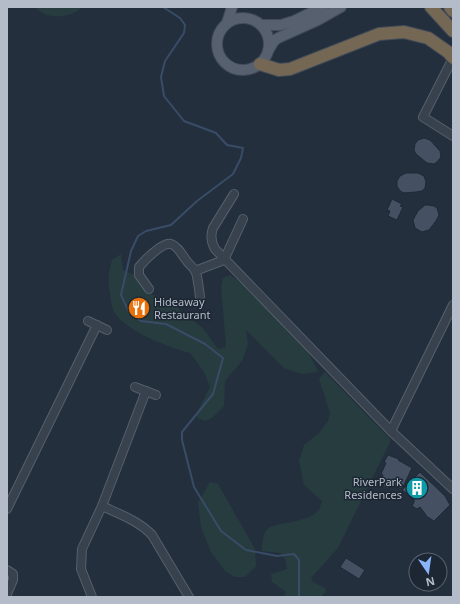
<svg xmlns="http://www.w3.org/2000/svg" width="460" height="604" viewBox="0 0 460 604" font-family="'Noto Sans',sans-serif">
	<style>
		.green { fill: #263c3f }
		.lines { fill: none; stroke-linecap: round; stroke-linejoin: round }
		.stream { stroke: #394c67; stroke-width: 2 }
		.building { fill: #455162; stroke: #1f2835 }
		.minor-casing { stroke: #565f6c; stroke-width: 10 }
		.major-casing { stroke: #414a57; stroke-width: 12 }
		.highway-casing { stroke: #434c59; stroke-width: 14 }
		.minor { stroke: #38414e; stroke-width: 8 }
		.major { stroke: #56606e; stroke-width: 10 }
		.highway { stroke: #746855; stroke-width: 12 }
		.labels { text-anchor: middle; stroke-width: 3; stroke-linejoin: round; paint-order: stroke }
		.poi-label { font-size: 11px; fill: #b4bcc9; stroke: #1d2633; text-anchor: start }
	</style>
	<rect width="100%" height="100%" fill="#242f3e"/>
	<g class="green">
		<path d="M35 7H83C70 18 47 21 35 7Z"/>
		<path d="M121 254 123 270 139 277 147 292 177 306 183 314 203 328 218 349 226 347 221 286 223 278 230 275C246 285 259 298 272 311 291 331 308 346 318 372L302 374 284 368 246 330 248 345 242 361 225 381 224 406 212 418 205 421 197 418 198 410 210 387 204 372 190 353C170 348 125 331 114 312 112 309 112 304 111 300 108 285 107 276 112 260Z"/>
		<path d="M325 372 391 440 338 548 311 578 313 582 325 588 326 591 321 597H283L286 592 272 582 271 574 287 569 286 561 281 553 261 551C262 545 263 537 265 532 272 520 307 525 319 510 320 508 321 504 322 501L304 485 299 461 304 445 319 433 328 421 330 413 319 379Z"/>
		<path d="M210 482 218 484 255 549 256 566 245 577H235L226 572 211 552 201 527 198 503Z"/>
	</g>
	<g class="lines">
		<path class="stream" d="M163 7 180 18 185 25 184 33 165 61 161 77 164 96 184 121 216 133 227 145 243 148 241 158 233 174 197 201 171 225 146 231 138 236 131 251 121 295 128 310 141 321 166 324 205 344 223 358 213 394 182 432V440L194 487 221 531 246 550 277 556 294 554 299 560V597"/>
	</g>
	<g class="building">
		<path d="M424 138 430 140 440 151 441 157 437 162 434 164 427 163 416 154 414 150 415 144 418 140Z"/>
		<path d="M406 173H418L424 176 426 182 425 188 422 191 416 192 404 193 400 191 397 186V181L400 176Z"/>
		<path d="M392 199 402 204 400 206 403 207 397 220 388 216 390 211 387 210Z"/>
		<path d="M425 205H428L434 206 437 208 439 215 436 221 429 230 422 232 415 228 413 220 418 211Z"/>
		<path d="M388 455 399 459 398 460 412 468 402 489 390 484 388 489 383 486 386 480 382 477 383 475 381 474 386 463 384 462Z"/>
		<path d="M420 472 445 496 450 505 434 521 426 516V515L420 507 417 509 412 506 414 502V498L402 490Z"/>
		<path d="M346 558 365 570 359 579 340 567Z"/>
	</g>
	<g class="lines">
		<g class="minor-casing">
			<g id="minor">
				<path d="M453 58 423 117 453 136"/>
				<path d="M234 194 213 228C210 236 211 242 215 249L391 431 453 489"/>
				<path d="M195 271 224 260 243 219"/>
				<path d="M149 289 139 275V267C144 261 162 242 171 244 178 246 182 255 186 260 189 265 194 267 196 272 198 280 199 289 200 297"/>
				<path d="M88 321 107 330"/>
				<path d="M135 387 156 395"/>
				<path d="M391 431 453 305"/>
				<path d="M102 506C119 514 139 521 152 535L189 597"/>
				<path d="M7 509 97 325"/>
				<path d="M7 570 13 574V580L7 594"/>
				<path d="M92 597 81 569 82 549 102 506 146 391"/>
			</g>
		</g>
		<g class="major-casing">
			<g id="major">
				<circle cx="243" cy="44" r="26"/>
				<path d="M227 23 232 7"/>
				<path d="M261 25H281L294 21 323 7"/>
				<path d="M268 51 274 41 278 38 318 20 341 7"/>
			</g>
		</g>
		<g class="highway-casing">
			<g id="highway">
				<path d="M431 7 453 31"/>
				<path d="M450 7 453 11"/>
				<path d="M260 64 279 70 290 69 379 34 404 32 428 38 448 52 453 58"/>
			</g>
		</g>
		<use href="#minor" class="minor"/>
		<use href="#major" class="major"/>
		<use href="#highway" class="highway"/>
	</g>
	<defs>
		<g id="restaurant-disc" transform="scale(1.15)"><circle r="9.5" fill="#e8710a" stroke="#1d2633"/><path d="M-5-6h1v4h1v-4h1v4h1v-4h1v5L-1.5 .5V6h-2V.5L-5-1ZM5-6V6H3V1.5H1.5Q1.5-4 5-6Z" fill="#fff"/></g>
		<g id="building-disc" transform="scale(1.15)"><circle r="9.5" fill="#0f9aa8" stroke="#1d2633"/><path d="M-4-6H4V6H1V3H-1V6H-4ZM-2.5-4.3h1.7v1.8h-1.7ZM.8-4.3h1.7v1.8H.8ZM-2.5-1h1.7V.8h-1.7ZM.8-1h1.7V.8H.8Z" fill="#fff"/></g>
	</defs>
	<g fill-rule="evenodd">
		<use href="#restaurant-disc" x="139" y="308"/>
		<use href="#building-disc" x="417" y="488"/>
	</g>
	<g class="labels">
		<g class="poi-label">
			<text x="154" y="306">Hideaway<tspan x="154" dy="13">Restaurant</tspan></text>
			<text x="402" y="486" text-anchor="end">RiverPark<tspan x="402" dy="13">Residences</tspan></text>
		</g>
	</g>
	<rect width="460" height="604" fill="none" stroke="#b4bcc9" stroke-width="16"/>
	<g transform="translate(428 572) rotate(167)"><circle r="19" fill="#1d2633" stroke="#59626f"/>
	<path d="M0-3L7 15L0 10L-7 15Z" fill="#8ab4f8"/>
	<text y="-6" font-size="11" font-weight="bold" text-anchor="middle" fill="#b4bcc9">N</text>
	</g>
</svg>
